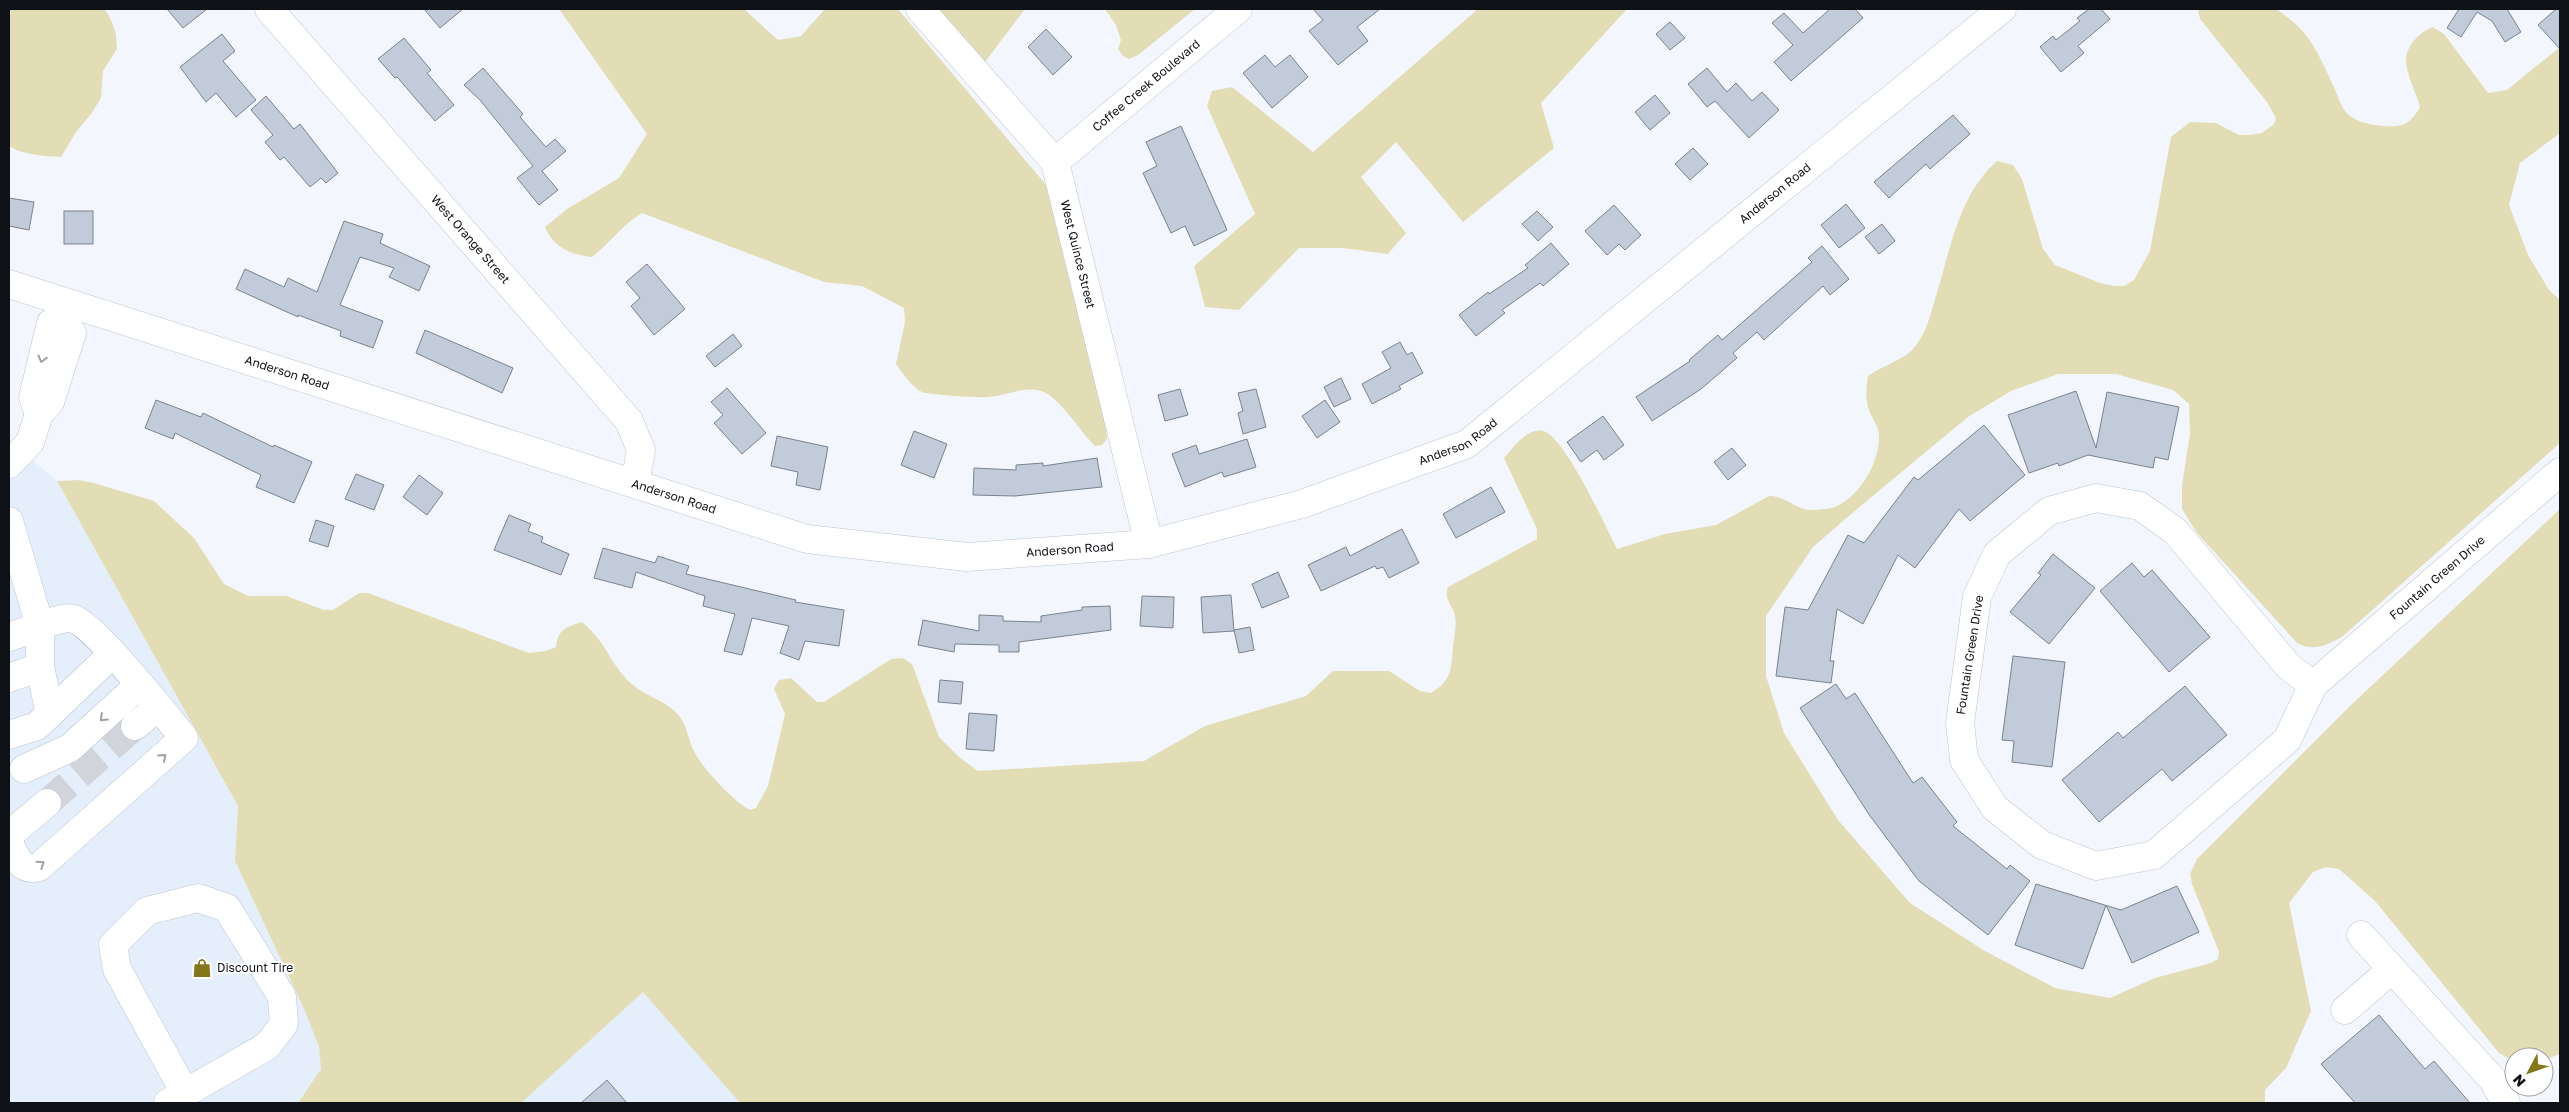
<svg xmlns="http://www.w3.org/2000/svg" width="2569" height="1112" viewBox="0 0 2569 1112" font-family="'Golos Text',sans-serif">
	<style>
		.built { fill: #e5eefb }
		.green { fill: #e3ddb6 }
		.building { fill: #c1cbda; stroke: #79828f }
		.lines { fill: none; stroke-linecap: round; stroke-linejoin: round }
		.minor-tunnel { stroke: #d1d4da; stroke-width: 28; stroke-dasharray: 28 14; stroke-linecap: butt }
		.minor-casing { stroke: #bbc4d3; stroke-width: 29 }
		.minor { stroke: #fff; stroke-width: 28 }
		.oneway { stroke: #9fa0a2 }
		.labels { text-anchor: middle; stroke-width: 4; stroke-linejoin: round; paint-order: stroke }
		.street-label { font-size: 12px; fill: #0e1116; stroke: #fff }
		.poi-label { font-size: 12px; fill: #0e1116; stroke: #fff; text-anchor: start }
	</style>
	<rect width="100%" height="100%" fill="#f3f7fd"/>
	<g class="built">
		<path d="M9 440 57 481 238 806 235 861 305 1011 319 1047 322 1069 298 1103H9Z"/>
		<path d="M643 991 740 1103H521Z"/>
	</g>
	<g class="green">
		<path d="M9 9H105L112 22 116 34 117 49 103 71 101 98 91 114 76 132 61 157C45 156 23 155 9 146Z"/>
		<path d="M559 9H744L778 40 801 36 825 9H898L1047 186 1105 415 1107 439 1102 445 1095 446C1081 433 1059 396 1041 391 1023 386 1006 396 988 397 978 398 931 395 922 392 912 388 902 372 896 364L905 322 904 308 862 286 824 282 642 213C622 225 610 243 592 257 571 255 553 247 545 227L567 209 619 178 647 134Z"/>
		<path d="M931 9H1025L985 62Z"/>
		<path d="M1105 9H1195L1138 55 1129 59 1123 56 1118 49 1121 40 1116 25Z"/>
		<path d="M1478 9H1627L1541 103 1554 148 1463 222 1396 142 1361 177 1406 233 1388 254 1343 248H1299L1239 310 1205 307 1194 266 1255 214 1207 106 1212 91 1232 87 1313 152Z"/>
		<path d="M2198 9H2276C2310 31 2317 51 2334 87 2337 94 2340 104 2345 111 2354 124 2387 129 2402 125 2411 122 2416 114 2420 107 2417 95 2406 73 2406 61 2406 45 2420 32 2433 27L2444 34 2488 93 2507 90 2560 47V133L2520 163 2509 205 2528 255 2549 290 2560 300V443L2342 637C2327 645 2314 652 2297 643L2197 533 2182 509V485L2190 434 2189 404 2173 390 2116 374H2058L2011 391 1968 417 1857 509 1813 547 1766 616V676L1784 733 1838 820 1910 903 1985 951 2055 988 2110 998 2155 978 2211 963 2218 959 2219 952 2192 884 2190 874 2197 859 2351 705 2560 509V1054L2544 1060V1057H2514V1061L2499 1053 2375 901 2339 869 2326 867 2313 872 2289 903 2311 1011 2286 1068 2265 1090V1103H740L643 992 521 1103H298L321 1069 319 1047 305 1011 235 861 238 806 57 481 79 480 94 483 154 501 194 538 224 584 248 596H286L324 610H333L359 593H368L529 653 546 651 556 647C558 629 566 627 582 622 606 641 612 668 633 685 648 698 667 700 680 717 687 727 688 738 693 749 700 766 734 802 750 810L756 808 768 786 785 714 774 689 779 680 791 678 817 702H824L891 659 903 658 912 664 939 737 959 757 978 771 1144 761 1205 726 1306 696 1333 671H1389L1420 691 1431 693C1452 680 1451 670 1453 647 1454 636 1457 627 1455 616 1453 605 1443 599 1448 587L1537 539V529L1504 458C1513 448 1527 427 1543 431 1564 435 1606 527 1617 549L1665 534 1716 525 1769 496C1789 496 1794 511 1816 510 1822 509 1829 509 1835 507 1860 496 1880 462 1879 435 1878 425 1872 419 1869 410 1865 399 1866 388 1868 376 1879 368 1905 358 1911 351 1925 337 1930 317 1935 299 1950 252 1958 195 1997 161L2013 165 2022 179 2043 249 2055 265 2100 283 2115 286H2124L2134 280 2150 251 2171 137 2190 122 2216 123 2239 135H2249L2262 133 2274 124 2276 118 2267 102 2200 19Z"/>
	</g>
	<g class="building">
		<path d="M167 9H207L183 28Z"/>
		<path d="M424 9H463L440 28Z"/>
		<path d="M1313 9H1380L1357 27 1368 41 1338 65 1309 31 1323 20Z"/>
		<path d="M1830 9H1855L1863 18 1791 81 1774 62 1793 45 1772 23 1784 13 1803 33Z"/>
		<path d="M2089 9H2101L2110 19 2078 46 2084 53 2061 72 2040 47 2053 36 2056 40 2080 21 2077 18Z"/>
		<path d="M2459 9H2507L2521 32 2505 42 2492 21 2477 12 2461 37 2447 28Z"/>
		<path d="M2556 9H2560V49L2538 25Z"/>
		<path d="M1670 22 1685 38 1670 50 1656 34Z"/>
		<path d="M1046 29 1072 57 1053 75 1028 47Z"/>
		<path d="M222 34 235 51 223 61 256 100 236 117 216 93 206 102 180 67Z"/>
		<path d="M404 38 431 70 427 73 454 105 435 121 397 77 395 78 378 59Z"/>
		<path d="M1265 55 1275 67 1290 55 1308 77 1272 108 1243 73Z"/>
		<path d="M483 68 523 114 520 117 546 147 555 139 566 151 542 171 558 190 539 205 517 178 533 166 480 100 464 85Z"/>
		<path d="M1707 68 1727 92 1736 83 1752 101 1762 92 1779 110 1749 138 1715 101 1707 107 1688 84Z"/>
		<path d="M1655 95 1670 113 1650 130 1635 112Z"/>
		<path d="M266 96 294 129 300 124 338 173 326 183 321 178 310 187 284 157 280 160 265 142 273 135 251 110Z"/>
		<path d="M1953 115 1970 134 1930 169 1926 164 1889 198 1874 182Z"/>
		<path d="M1181 126 1227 230 1194 246 1185 226 1171 233 1143 173 1157 166 1146 142Z"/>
		<path d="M1693 148 1708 164 1690 180 1675 164Z"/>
		<path d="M9 198 34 202 29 230 9 226Z"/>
		<path d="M1846 204 1865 228 1839 248 1821 225Z"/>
		<path d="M1614 205 1641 235 1625 250 1619 244 1607 255 1585 231Z"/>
		<rect x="64" y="211" width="29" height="33"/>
		<path d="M1537 211 1553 227 1538 241 1522 224Z"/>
		<path d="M344 221 383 234 380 243 430 266 419 291 389 277 394 268 360 257 340 305 383 321 373 348 340 336 341 331 298 315V317L236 289 245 269 284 287 288 278 317 292Z"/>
		<path d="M1882 224 1895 241 1879 254 1865 237Z"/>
		<path d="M1551 243 1569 264 1543 286 1540 283 1502 310 1505 313 1476 336 1459 315 1488 292 1489 294 1528 268 1525 265Z"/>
		<path d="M1822 246 1849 279 1830 295 1823 286 1764 340 1757 332 1733 353 1737 358 1701 389 1652 421 1636 397 1690 361 1689 360 1718 335 1722 340 1812 262 1808 258Z"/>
		<path d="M647 264 685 309 654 335 631 306 640 298 626 282Z"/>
		<path d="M425 330 513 368 502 393 416 353Z"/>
		<path d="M733 334 742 346 715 367 706 356Z"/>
		<path d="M1400 342 1407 355 1412 352 1423 373 1399 386 1401 389 1372 404 1362 384 1391 368 1382 352Z"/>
		<path d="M1341 378 1351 399 1334 407 1324 387Z"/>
		<path d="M727 388 766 433 742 454 714 423 723 415 711 402Z"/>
		<path d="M1180 389 1188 415 1165 421 1158 395Z"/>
		<path d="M1256 389 1266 427 1243 434 1238 413 1243 411 1238 393Z"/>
		<path d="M2076 391 2096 448 2107 392 2179 407 2168 460 2155 457 2153 468 2088 455 2059 466 2058 463 2029 473 2008 415Z"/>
		<path d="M156 400 201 417 203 413 273 447 274 445 312 462 294 503 256 487 261 475 175 433 173 439 145 428Z"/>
		<path d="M1325 400 1340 422 1317 438 1302 416Z"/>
		<path d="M1603 416 1624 445 1604 460 1597 450 1581 462 1567 442Z"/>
		<path d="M1984 425 2025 475 1970 521 1959 509 1915 568 1898 555 1863 624 1837 609 1830 661H1834L1831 683 1776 676 1785 607 1808 610 1848 535 1864 543 1914 477 1918 480Z"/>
		<path d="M914 431 947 444 934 478 901 465Z"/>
		<path d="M777 436 828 447 820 490 796 485 798 472 771 466Z"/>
		<path d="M1247 439 1256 467 1224 477 1222 472 1185 487 1172 454 1196 445 1199 454Z"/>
		<path d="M1732 448 1746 465 1728 480 1714 462Z"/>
		<path d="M1097 458 1102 487 1015 496 973 495 974 468 1016 470V465L1043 463V466Z"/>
		<path d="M356 474 384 485 374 510 345 499Z"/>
		<path d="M419 475 443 493 427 515 403 497Z"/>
		<path d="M1491 487 1505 512 1456 538 1443 514Z"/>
		<path d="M509 515 531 524 528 531 543 537 541 542 569 554 561 575 494 550Z"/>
		<path d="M316 520 334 526 328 547 309 541Z"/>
		<path d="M1402 529 1419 563 1389 578 1383 567 1377 569 1375 566 1321 591 1308 565 1346 547 1350 556Z"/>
		<path d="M603 548 655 563 658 556 689 566 686 574 796 600 795 602 844 610 839 646 805 641 799 660 780 653 789 626 752 618 742 655 724 651 735 614 703 606 705 596 636 572 632 588 594 578Z"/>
		<path d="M2053 554 2095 588 2049 644 2010 612 2041 575 2038 573Z"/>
		<path d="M2132 563 2144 577 2152 570 2210 637 2169 672 2100 591Z"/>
		<path d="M1278 572 1289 597 1262 608 1252 584Z"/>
		<path d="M1231 595 1234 631 1203 633 1201 597Z"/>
		<path d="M1142 596 1174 597 1173 628 1140 626Z"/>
		<path d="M1110 606 1111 630 1019 642V652H999V645L955 644 954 652 918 645 923 620 979 631V615L1003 616V621L1041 622V616L1082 610V607Z"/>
		<path d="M1250 627 1254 650 1239 653 1234 630Z"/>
		<path d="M2013 656 2065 662 2052 767 2012 762 2014 741 2002 740Z"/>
		<path d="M940 680 963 682 961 704 938 702Z"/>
		<path d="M1836 684 1846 699 1855 693 1913 783 1922 777 1957 822 1953 826 2007 869 2010 865 2030 881 1988 935 1919 881 1870 816 1800 708Z"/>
		<path d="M2185 686 2227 735 2172 781 2162 769 2099 822 2062 780 2118 732 2123 738Z"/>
		<path d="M969 713 997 715 994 751 966 749Z"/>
		<path d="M2036 884 2121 910 2177 886 2199 932 2132 963 2106 905 2083 969 2015 945Z"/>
		<path d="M2379 1015 2425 1069 2434 1061 2470 1103H2355L2321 1064Z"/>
		<path d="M607 1080 627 1103H581Z"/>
	</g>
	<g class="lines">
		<path class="minor-tunnel" d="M47 803 135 726"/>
		<g class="minor-casing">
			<g id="minor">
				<path id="s1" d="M269 9 629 421 641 450 635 484"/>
				<path id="s2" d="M920 9 1055 162 1149 544"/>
				<path id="s3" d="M1055 162 1238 9"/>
				<path id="s4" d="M9 284 807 539 967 557 1149 544 1302 504 1467 444 2002 9"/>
				<path d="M39 414 33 397 51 323 63 320"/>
				<path d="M9 464 30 442 39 414 50 402 72 333 63 320"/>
				<path d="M9 521 40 626 9 637"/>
				<path d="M9 678 40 667"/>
				<path id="s5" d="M2313 685 2289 667 2176 532 2140 506 2096 498 2049 511 1997 554 1977 597 1960 723 1964 760 1995 808 2042 845 2096 866 2154 855 2287 740 2313 685 2560 472"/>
				<path d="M135 726 158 707"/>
				<path d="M9 735 37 726 112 654"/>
				<path d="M24 769 70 748 139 685"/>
				<path d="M9 835 47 803"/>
				<path d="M9 842C15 857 21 872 39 867L184 738C167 717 93 624 74 619 63 616 50 623 40 626V667L50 714"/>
				<path d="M2361 935 2392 969"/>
				<path d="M2345 1010 2392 969 2493 1080 2506 1103"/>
				<path d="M168 1103 267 1046 284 1024 282 997 227 908 198 898 147 911 113 945 117 969 185 1093"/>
			</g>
		</g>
		<use href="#minor" class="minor"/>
	</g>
	<defs><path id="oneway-chevron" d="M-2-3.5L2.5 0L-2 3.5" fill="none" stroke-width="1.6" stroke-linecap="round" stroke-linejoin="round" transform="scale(1.25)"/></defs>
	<g class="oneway">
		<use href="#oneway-chevron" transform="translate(42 359) rotate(105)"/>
		<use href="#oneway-chevron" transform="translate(103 718) rotate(137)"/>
		<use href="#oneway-chevron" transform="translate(163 757) rotate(-42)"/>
		<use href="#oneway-chevron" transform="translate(41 864) rotate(-34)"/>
	</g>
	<defs>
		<g id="shop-bare" transform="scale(1.5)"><path d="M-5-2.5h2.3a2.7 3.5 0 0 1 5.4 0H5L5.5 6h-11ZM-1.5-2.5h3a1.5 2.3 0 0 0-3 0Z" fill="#847619" stroke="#fff" stroke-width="2.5" paint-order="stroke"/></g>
	</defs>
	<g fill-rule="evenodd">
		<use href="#shop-bare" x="202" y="968"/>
	</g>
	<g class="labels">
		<g class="street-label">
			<text dy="4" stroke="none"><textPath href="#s3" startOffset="119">Coffee Creek Boulevard</textPath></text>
			<text dy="4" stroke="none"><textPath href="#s4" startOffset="1912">Anderson Road</textPath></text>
			<text dy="4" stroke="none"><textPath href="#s1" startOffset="306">West Orange Street</textPath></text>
			<text dy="4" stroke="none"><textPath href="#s2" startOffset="299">West Quince Street</textPath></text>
			<text dy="4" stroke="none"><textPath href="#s4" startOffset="292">Anderson Road</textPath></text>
			<text dy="4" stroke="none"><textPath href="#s4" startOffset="1508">Anderson Road</textPath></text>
			<text dy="4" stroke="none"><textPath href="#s4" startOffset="698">Anderson Road</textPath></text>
			<text dy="4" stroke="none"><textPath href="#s4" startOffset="1102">Anderson Road</textPath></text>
			<text dy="4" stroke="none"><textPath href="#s5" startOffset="1258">Fountain Green Drive</textPath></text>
			<text transform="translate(1970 655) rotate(-81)" y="4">Fountain Green Drive</text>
		</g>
		<g class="poi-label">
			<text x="217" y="972">Discount Tire</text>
		</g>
	</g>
	<rect width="2569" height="1112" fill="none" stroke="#0e1116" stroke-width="20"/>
	<g transform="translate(2529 1072) rotate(229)"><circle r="24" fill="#ffffff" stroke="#9fa0a2"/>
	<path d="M0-4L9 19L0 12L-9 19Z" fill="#847619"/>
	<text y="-8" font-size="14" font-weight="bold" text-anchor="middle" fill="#0e1116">N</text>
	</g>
</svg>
